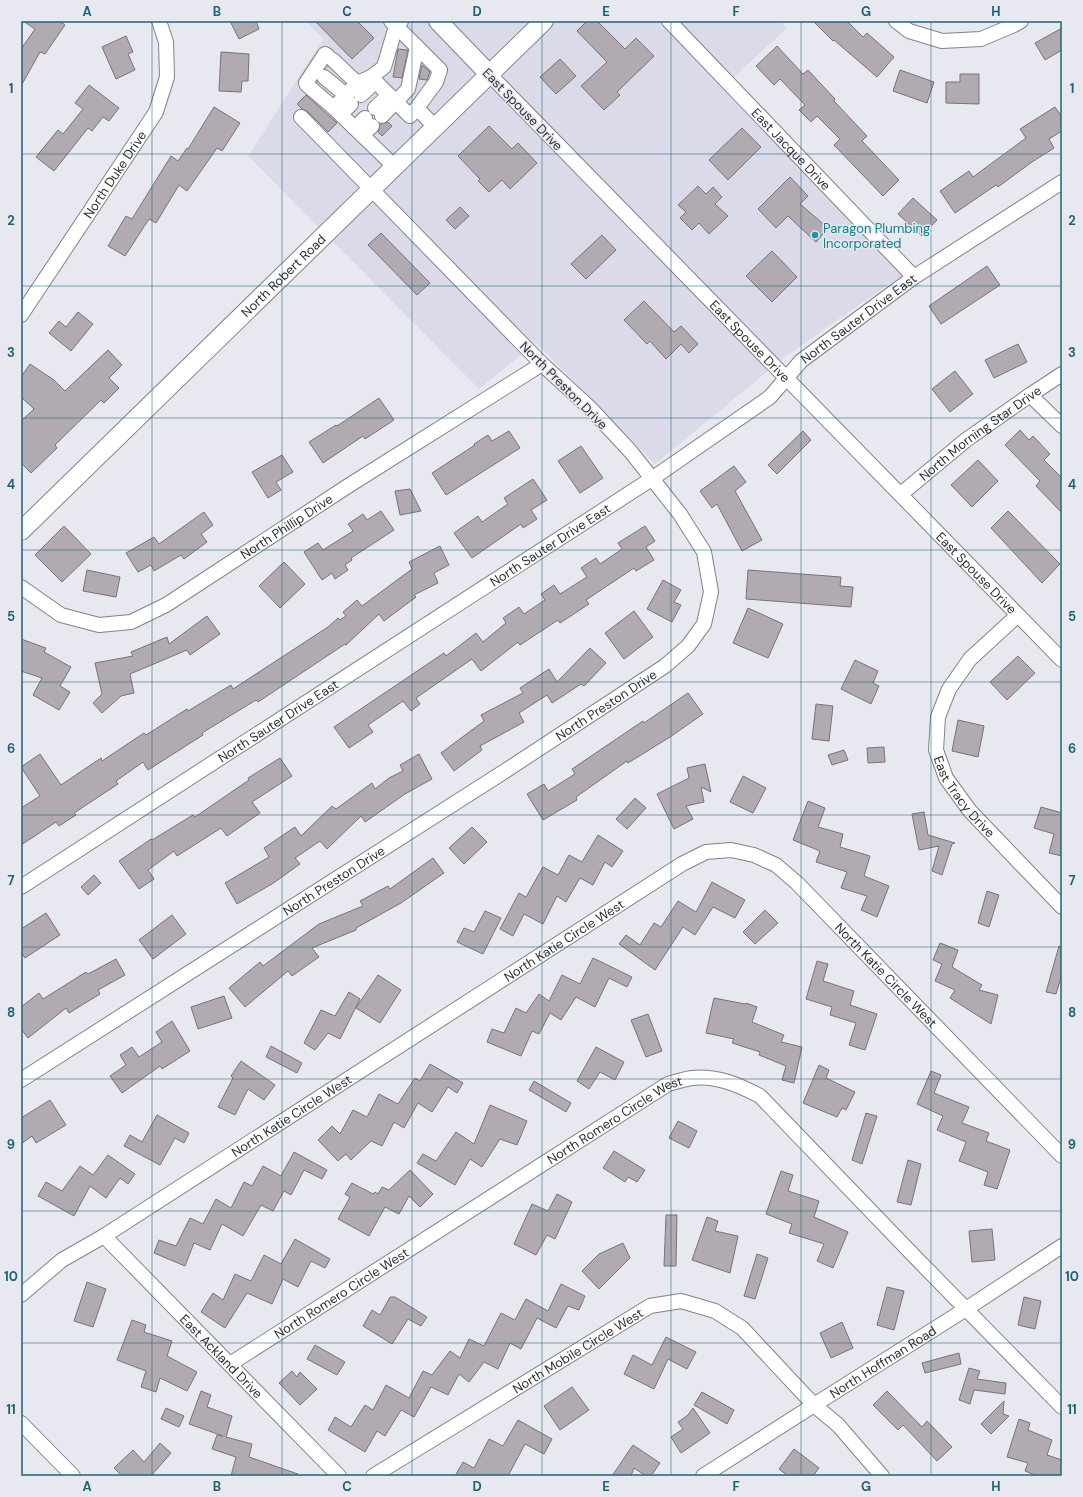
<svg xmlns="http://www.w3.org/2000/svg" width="1083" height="1497" viewBox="0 0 1083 1497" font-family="'DM Sans',sans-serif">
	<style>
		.built { fill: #dbdae9 }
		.building { fill: #b1aab0; stroke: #787378 }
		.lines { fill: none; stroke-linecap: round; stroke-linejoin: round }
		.minor-tunnel { stroke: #c3c3ca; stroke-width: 14; stroke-dasharray: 14 7; stroke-linecap: butt }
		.minor-casing { stroke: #828289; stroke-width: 16 }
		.major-casing { stroke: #828289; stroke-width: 20 }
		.minor { stroke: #fff; stroke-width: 14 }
		.major { stroke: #fff; stroke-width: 18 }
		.grid { fill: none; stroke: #1e6474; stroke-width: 1; stroke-opacity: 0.55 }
		.culture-dot { fill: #0f9aa8; stroke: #e8e8f0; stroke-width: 1.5 }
		.labels { text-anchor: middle; stroke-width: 3; stroke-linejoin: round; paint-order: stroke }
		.street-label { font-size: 13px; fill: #2f2f32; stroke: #e8e8f0 }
		.culture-label { font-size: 13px; fill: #0d838f; stroke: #e8e8f0; text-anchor: start }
		.neatline { fill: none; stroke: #1e6474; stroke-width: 1.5 }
		.grid-label { font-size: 13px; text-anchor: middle; font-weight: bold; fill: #1e6474 }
	</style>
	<rect width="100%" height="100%" fill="#e8e8f0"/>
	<path class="built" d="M306 21H781L787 28 722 88 902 275 786 356 655 464 536 343 479 389 248 156 323 39Z"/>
	<g class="building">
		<path d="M23 21H59L65 25 45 54 40 52 21 86V49L35 29Z"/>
		<path d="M230 21H256L259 29 239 39Z"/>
		<path d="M315 21H357L374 38 352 59Z"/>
		<path d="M587 21H597L625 49 636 38 654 56 617 92 620 95 604 110 581 86 607 62 577 31Z"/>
		<path d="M813 21H847L863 37 867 33 894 57 877 77 834 40 833 41Z"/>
		<path d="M1062 28V50L1045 60 1035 43Z"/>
		<path d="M126 36 133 52 128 54 135 70 116 79 102 47Z"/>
		<path d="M777 46 803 74 808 70 835 99 834 101 867 136 862 141 899 180 883 196 834 145 840 139 817 116 811 122 799 110 805 105 780 79 774 85 756 66Z"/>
		<path d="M398 49 408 50 402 78 393 77Z"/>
		<path d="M221 52 249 54 248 81H242L241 92 219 91Z"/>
		<path d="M560 59 576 76 556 94 540 77Z"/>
		<path d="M422 65 430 72 427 80 419 79Z"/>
		<path d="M900 70 934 82 927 103 893 91Z"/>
		<path d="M960 74H979V104L946 103V82H960Z"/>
		<path d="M89 85 119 108 109 121 103 117 92 131 88 128 54 171 36 157 58 130 63 134 83 109 75 103Z"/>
		<path d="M306 95 337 123 328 132 307 111 302 109 297 104Z"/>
		<path d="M214 107 240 123 222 151 217 148 187 191 179 185 156 223 149 219 125 256 108 246 126 216 132 219 171 156 178 161 187 148 188 149Z"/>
		<path d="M1055 107 1062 117V131L1049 139 1054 148 1032 162 998 187 996 185 955 213 940 191 969 171 973 177 1026 138 1020 129Z"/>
		<path d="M388 122 392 126 382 136 378 132 380 124Z"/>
		<path d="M489 126 512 149 518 143 537 163 510 189 502 180 489 192 478 181 480 179 458 156Z"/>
		<path d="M742 128 761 147 728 180 709 160Z"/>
		<path d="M790 177 808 196 800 204 828 228 816 242 788 216 776 228 758 209Z"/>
		<path d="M698 186 706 194 713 187 722 197 715 204 728 216 709 234 699 223 692 230 680 218 686 212 678 205Z"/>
		<path d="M913 198 937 220 922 236 898 214Z"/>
		<path d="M460 207 469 216 455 229 446 220Z"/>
		<path d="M381 233 430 283 417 295 368 245Z"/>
		<path d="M602 235 616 250 586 279 571 264Z"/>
		<path d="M772 251 797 277 772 302 746 276Z"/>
		<path d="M987 266 1000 285 941 324 929 306Z"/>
		<path d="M644 301 674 332 681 326 698 344 689 353 681 344 666 359 650 341 647 344 624 320Z"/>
		<path d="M78 312 93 324 71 351 49 333 59 321 66 327Z"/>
		<path d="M1018 344 1027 362 994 378 985 360Z"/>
		<path d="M108 350 122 365 109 378 119 388 104 403 101 400 55 445 57 448 31 473 21 463V421L34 409 21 397V377L30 364 54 380 65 391Z"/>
		<path d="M955 371 973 394 950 412 932 389Z"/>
		<path d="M379 398 394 420 365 439 363 436 323 463 309 442 336 425 337 426Z"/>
		<path d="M1020 430 1029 440 1033 436 1050 454 1044 460 1062 478V513L1036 486 1040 481 1005 445Z"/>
		<path d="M509 431 520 448 446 495 432 473 475 445 474 444 488 435 492 441Z"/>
		<path d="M803 431 811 440 777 474 768 465Z"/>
		<path d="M581 446 603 478 580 493 558 461Z"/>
		<path d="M282 455 293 472 276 482 281 490 268 498 252 472Z"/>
		<path d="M978 460 998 481 972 507 951 485Z"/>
		<path d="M734 466 746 482 735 491 762 540 742 551 717 504 712 508 700 491Z"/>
		<path d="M533 479 547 500 531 510 537 519 523 528 521 524 472 558 454 533 478 516 482 522 508 504 504 498Z"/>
		<path d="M410 489 421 511 400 515 395 491Z"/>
		<path d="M381 511 394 530 351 558 352 560 345 565 348 570 335 579 332 573 322 580 304 552 318 543 323 550 353 531 348 524 363 514 367 520Z"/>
		<path d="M1008 511 1060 564 1042 583 991 528Z"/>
		<path d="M204 512 213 525 201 534 207 542 184 559 181 555 154 571 151 565 138 572 126 553 154 537 159 544Z"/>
		<path d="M64 526 91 554 62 582 35 555Z"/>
		<path d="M645 526 655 541 646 547 654 560 636 571 634 568 586 600 589 604 560 623 558 620 520 645 518 642 481 671 472 659 416 698 420 704 411 711 403 701 368 725 373 732 349 748 334 727 444 653 446 656 476 633 483 642 506 623 503 618 519 607 524 614 545 600 541 594 554 585 560 594 587 577 581 568 596 558 600 564 622 549 618 543Z"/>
		<path d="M440 546 449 565 434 573 438 583 414 595 416 597 384 621 379 614 346 645 345 644 258 702 256 700 202 733 203 735 148 770 143 762 116 781 118 784 74 813 76 815 59 826 56 822 21 845V808L40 796 21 767 40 754 61 785 101 758 102 761 144 733 146 735 187 709 188 711 231 685 233 689 328 627 338 618 340 620 346 616 343 612 357 600 362 606 412 569 409 562Z"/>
		<path d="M284 562 305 584 280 608 259 586Z"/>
		<path d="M87 570 120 577 116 597 83 591Z"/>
		<path d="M748 570 841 577 840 586 853 587 851 607 746 599Z"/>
		<path d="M663 580 681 590 674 602 681 605 672 622 647 609Z"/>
		<path d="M748 608 783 624 768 658 733 643Z"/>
		<path d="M634 611 653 637 624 659 605 633Z"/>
		<path d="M207 616 220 634 190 655 187 650 130 674 134 693 121 696 102 713 93 703 102 694 95 663 133 656 131 652 167 637 169 644Z"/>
		<path d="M21 639 46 648 44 652 71 667 60 686 70 692 59 710 33 695 42 678 21 671Z"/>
		<path d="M590 648 606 663 584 686 581 684 552 703 547 695 519 713 524 722 480 746 482 750 454 771 441 753 484 721 481 715 523 693 520 688 549 669 557 682Z"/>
		<path d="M1018 656 1035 673 1007 700 990 682Z"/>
		<path d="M855 660 878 671 873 683 879 686 871 704 841 689Z"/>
		<path d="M688 693 703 714 670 737 628 763 627 761 576 797 577 800 543 820 527 794 544 784 548 791 575 774 572 769 643 721 644 723Z"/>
		<path d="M816 704 833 706 829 741 812 739Z"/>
		<path d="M958 720 984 726 978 757 952 751Z"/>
		<path d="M884 747 885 762 868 763 867 748Z"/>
		<path d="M844 750 848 760 832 765 828 755Z"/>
		<path d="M419 754 432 779 405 794 365 822 361 816 327 849 320 841 295 858 300 864 272 884 237 904 225 883 269 857 264 848 295 827 301 836 332 806 336 809 372 783 375 789 389 778 403 771 400 765Z"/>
		<path d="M280 758 292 776 252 802 260 813 227 836 221 828 177 856 174 851 148 870 154 879 139 889 119 861 151 839 152 840 193 815 195 817 249 780 248 778Z"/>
		<path d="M705 764 711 792 701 787 704 802 686 806 693 819 674 829 657 794 689 778 687 768Z"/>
		<path d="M743 776 766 788 753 813 730 802Z"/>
		<path d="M635 798 646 808 627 829 616 819Z"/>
		<path d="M808 801 825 808 818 827 843 834 840 847 870 856 864 876 889 886 877 917 861 910 867 896 841 888 847 872 816 862 820 851 793 840Z"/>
		<path d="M1041 807 1062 813V856L1049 853 1054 834 1034 828Z"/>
		<path d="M924 812 928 835 955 843 952 844 942 875 932 871 939 846 919 850 912 814Z"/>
		<path d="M472 827 487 842 464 864 449 848Z"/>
		<path d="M598 835 623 851 612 867 605 862 593 885 580 878 566 902 557 896 543 924 524 914 513 936 500 929 519 893 526 897 543 867 558 875 569 855 582 862Z"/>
		<path d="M433 858 444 873 401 903 356 928V930L312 948 319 957 292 976 288 971 245 1007 229 988 260 962 263 966 319 924 363 906 360 901 388 886 390 889Z"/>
		<path d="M94 875 101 883 88 895 81 887Z"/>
		<path d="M712 882 745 900 735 918 713 907 695 935 683 927 655 970 619 944 626 935 640 945 654 923 661 927 678 901 696 912Z"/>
		<path d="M987 891 999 895 989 927 978 923Z"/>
		<path d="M765 910 778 923 755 944 743 932Z"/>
		<path d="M485 911 501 918 483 954 457 942 464 928 474 932Z"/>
		<path d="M46 913 60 935 25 958 21 952V929Z"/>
		<path d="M172 915 186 934 153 959 139 940Z"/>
		<path d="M940 943 958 950 952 967 982 985 979 990 998 995 991 1024 950 998 955 990 935 981 942 964 933 960Z"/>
		<path d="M1059 946 1062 947V974L1056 994 1046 992Z"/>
		<path d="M593 958 632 977 627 987 609 978 595 1007 576 997 561 1020 550 1013 539 1034 532 1031 521 1056 487 1042 492 1029 504 1033 516 1008 526 1013 539 994 549 1001 562 975 580 984Z"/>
		<path d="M116 959 125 975 98 990 100 994 69 1013 66 1008 28 1038 21 1029V1007L39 993 43 999 86 972 88 974Z"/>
		<path d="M817 961 828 964 823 981 854 991 850 1005 877 1014 865 1050 849 1045 856 1023 830 1015 832 1007 806 999Z"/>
		<path d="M378 975 401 990 380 1023 356 1008Z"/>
		<path d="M349 992 360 999 340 1039 328 1033 315 1050 304 1043 321 1010 335 1016Z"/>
		<path d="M224 996 232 1018 198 1029 191 1007Z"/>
		<path d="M714 998 745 1004 746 1003 757 1007 752 1022 784 1035 781 1042 802 1047 794 1083 782 1080 786 1066 759 1055 760 1052 732 1043 734 1039 706 1033Z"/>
		<path d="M648 1014 662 1051 646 1057 631 1020Z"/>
		<path d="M172 1021 190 1051 162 1069 160 1066 122 1093 110 1076 126 1065 120 1055 132 1047 139 1057 162 1042 156 1032Z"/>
		<path d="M271 1046 302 1063 297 1073 266 1057Z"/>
		<path d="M596 1047 624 1062 615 1080 600 1072 589 1089 577 1081Z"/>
		<path d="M241 1061 275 1085 264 1100 248 1089 235 1115 218 1107 233 1078 231 1076Z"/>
		<path d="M430 1064 463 1083 457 1093 448 1087 432 1112 418 1103 404 1128 394 1122 382 1146 371 1141 351 1160 346 1154 338 1161 318 1140 332 1126 340 1134 353 1110 367 1117 379 1094 398 1104 415 1078 420 1081Z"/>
		<path d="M819 1065 829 1070 826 1078 855 1092 846 1110 842 1108 837 1117 803 1103Z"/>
		<path d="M931 1071 941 1075 934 1093 969 1107 962 1123 989 1133 986 1141 1010 1150 997 1189 984 1185 988 1172 959 1161 966 1142 937 1130 943 1116 917 1104Z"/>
		<path d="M534 1081 571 1103 566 1112 529 1090Z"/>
		<path d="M50 1100 66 1125 36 1143 32 1136 21 1144V1118Z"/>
		<path d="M490 1105 527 1121 517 1145 500 1139 482 1167 470 1159 455 1185 417 1163 423 1154 436 1161 456 1132 474 1144Z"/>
		<path d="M866 1113 877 1116 862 1164 852 1160Z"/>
		<path d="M157 1115 189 1133 184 1143 175 1138 160 1165 124 1146 130 1135 142 1142Z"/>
		<path d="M678 1121 697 1131 689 1148 669 1138Z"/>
		<path d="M614 1151 645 1170 637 1182 628 1177 625 1182 603 1168Z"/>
		<path d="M294 1152 327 1170 322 1179 304 1170 291 1195 284 1191 273 1211 261 1205 243 1236 222 1224 210 1250 194 1243 185 1266 154 1253 159 1240 176 1246 190 1218 203 1224 216 1199 231 1208 244 1182 252 1186 263 1166 281 1176Z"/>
		<path d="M108 1155 135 1174 128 1184 120 1178 106 1198 90 1186 74 1216 38 1196 46 1182 62 1191 80 1166 93 1175Z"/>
		<path d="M908 1160 921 1164 911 1205 897 1202Z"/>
		<path d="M410 1170 433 1194 420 1207 409 1196 399 1214 385 1207 369 1236 338 1219 350 1197 345 1194 352 1183 373 1194 375 1192 378 1194 382 1187 389 1190Z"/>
		<path d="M781 1171 793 1175 788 1191 819 1201 814 1217 848 1232 833 1268 817 1261 824 1244 789 1233 792 1224 766 1214Z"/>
		<path d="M557 1194 572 1202 555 1239 547 1235 536 1255 514 1244 532 1204 548 1211Z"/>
		<path d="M666 1215H677L676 1266H664Z"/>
		<path d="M707 1217 718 1221 715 1231 738 1236 730 1273 692 1260Z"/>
		<path d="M992 1229 995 1260 972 1262 969 1231Z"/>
		<path d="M295 1239 330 1259 325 1268 311 1261 298 1287 283 1279 272 1304 247 1293 225 1328 201 1312 213 1293 223 1300 235 1274 251 1281 264 1255 281 1264Z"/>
		<path d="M623 1243 630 1258 599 1289 582 1271 599 1254Z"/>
		<path d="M757 1254 768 1258 755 1299 744 1296Z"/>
		<path d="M87 1282 106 1289 93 1327 74 1321Z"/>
		<path d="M561 1284 585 1296 579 1310 568 1306 556 1328 537 1318 521 1349 510 1343 498 1369 484 1362 469 1382 459 1374 448 1395 431 1387 414 1417 401 1410 385 1436 377 1431 365 1452 328 1430 335 1417 351 1427 365 1405 373 1410 386 1385 409 1398 423 1371 432 1375 450 1351 460 1358 469 1339 484 1346 501 1313 515 1320 526 1299 548 1311Z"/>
		<path d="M887 1287 904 1291 894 1330 877 1325Z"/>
		<path d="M390 1297H395L427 1317 421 1326 408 1319 392 1344 363 1326 372 1310 380 1315Z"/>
		<path d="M1024 1297 1041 1301 1035 1329 1018 1325Z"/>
		<path d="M132 1320 146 1325 144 1332 172 1341 167 1356 197 1372 187 1391 160 1378 156 1392 141 1387 146 1371 117 1360Z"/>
		<path d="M842 1322 853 1348 831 1358 820 1333Z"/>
		<path d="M666 1337 696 1352 687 1369 668 1359 654 1389 624 1374 633 1355 652 1365Z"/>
		<path d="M315 1345 345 1362 337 1375 307 1359Z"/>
		<path d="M959 1353 961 1364 925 1373 922 1363Z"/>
		<path d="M969 1368 980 1371 977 1379 1006 1383 1005 1394 974 1390 970 1404 959 1400Z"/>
		<path d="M292 1371 297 1377 300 1372 317 1389 300 1405 279 1383Z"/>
		<path d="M572 1387 589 1410 560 1430 544 1406Z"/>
		<path d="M201 1391 211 1395 207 1407 232 1416 226 1437 252 1444 249 1457 298 1474V1476H231L236 1457 212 1449 217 1435 223 1436 189 1424Z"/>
		<path d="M887 1391 922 1427 927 1421 952 1447 937 1461 903 1425 898 1430 873 1405Z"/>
		<path d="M702 1392 734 1410 727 1424 694 1405Z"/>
		<path d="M1004 1401 1003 1414 1009 1416 991 1434 981 1424Z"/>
		<path d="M166 1408 184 1416 179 1427 161 1419Z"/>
		<path d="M693 1408 710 1433 681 1453 671 1437 683 1429 678 1422 688 1415Z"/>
		<path d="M1019 1419 1030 1423 1028 1430 1052 1440 1047 1455 1062 1460V1476H1037L1025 1471 1028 1463 1007 1457Z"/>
		<path d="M518 1420 552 1439 544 1454 525 1444 508 1476H455L463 1462 474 1468 489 1439 503 1446Z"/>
		<path d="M160 1443 171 1453 151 1476H122L114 1468 133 1450 144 1462Z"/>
		<path d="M633 1445 660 1463 651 1476H646L634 1468 631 1476H612Z"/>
		<path d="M794 1449 819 1468 813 1476H788L779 1469Z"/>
	</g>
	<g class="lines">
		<g class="minor-tunnel">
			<path d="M324 64 328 68"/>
			<path d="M312 80 318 84"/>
		</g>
		<g class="minor-casing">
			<g id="minor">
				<path d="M391 21 396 26 384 67 371 77 410 116 417 108 435 127"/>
				<path d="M401 21 396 26 440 70 436 82 417 108"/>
				<path id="s1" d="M669 21 914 277"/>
				<path d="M896 21 909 31 942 41 981 39 1014 25 1021 21"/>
				<path d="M328 56 325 54 306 83 307 85 334 108 394 166"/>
				<path d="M333 60 357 83"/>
				<path id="s2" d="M490 75 1062 660"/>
				<path d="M324 77 346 95"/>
				<path d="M361 95 375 82"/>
				<path d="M334 108 357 83 371 77"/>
				<path d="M375 108 389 95"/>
				<path d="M341 114 351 104"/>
				<path d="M382 116 408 89 417 47"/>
				<path d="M355 128 365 118"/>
				<path d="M362 135 372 126"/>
				<path id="s3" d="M21 315 156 112 167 77 166 42 159 21"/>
				<path d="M1030 395 1062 426"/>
				<path id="s4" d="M901 494 966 440 1030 395 1062 374"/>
				<path id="s5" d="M21 587 61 615 99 625 131 622 166 605 348 486 542 364"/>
				<path id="s6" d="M1018 615 970 659 949 689 938 717 936 750 946 778 970 811 1062 907"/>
				<path id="s7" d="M21 887 653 478 770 397 801 361 914 277 1062 182"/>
				<path id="s8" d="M21 1080 502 773 665 666 688 646 704 624 711 592 704 552 680 514 631 452 591 409 542 364 301 117"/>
				<path id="s9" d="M104 1236 339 1476"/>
				<path id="s10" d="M21 1295 62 1260 104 1236 682 864 706 852 731 850 754 855 776 865 797 883 1062 1156"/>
				<path id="s11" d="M230 1364 668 1084C676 1082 684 1079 692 1078 716 1075 739 1085 760 1096L917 1259 1062 1407"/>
				<path d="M21 1423 73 1476"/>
				<path id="s12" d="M373 1476 650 1306 681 1301 715 1311 742 1328 814 1405 838 1425 882 1476"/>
				<path id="s13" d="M703 1476 814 1405 966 1309 1062 1246"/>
			</g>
		</g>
		<g class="major-casing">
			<g id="major">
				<path d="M438 21 490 75"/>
				<path id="s14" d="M21 531 544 21"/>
			</g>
		</g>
		<use href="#minor" class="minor"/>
		<use href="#major" class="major"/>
	</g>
	<path class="grid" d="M152 21V1476M282 21V1476M412 21V1476M542 21V1476M671 21V1476M801 21V1476M931 21V1476M21 154H1062M21 286H1062M21 418H1062M21 550H1062M21 682H1062M21 815H1062M21 947H1062M21 1079H1062M21 1211H1062M21 1343H1062"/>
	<circle class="culture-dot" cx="815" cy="235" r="4"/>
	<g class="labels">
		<g class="street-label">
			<text transform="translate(523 109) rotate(46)" y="5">East Spouse Drive</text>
			<text dy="5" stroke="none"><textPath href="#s1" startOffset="177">East Jacque Drive</textPath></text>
			<text dy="5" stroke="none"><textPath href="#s3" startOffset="169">North Duke Drive</textPath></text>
			<text dy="5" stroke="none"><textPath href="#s14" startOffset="366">North Robert Road</textPath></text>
			<text dy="5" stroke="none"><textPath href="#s7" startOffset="1014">North Sauter Drive East</textPath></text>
			<text dy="5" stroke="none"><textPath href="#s2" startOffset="372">East Spouse Drive</textPath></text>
			<text transform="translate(564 385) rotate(45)" y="5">North Preston Drive</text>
			<text dy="5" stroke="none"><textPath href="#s4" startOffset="100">North Morning Star Drive</textPath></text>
			<text dy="5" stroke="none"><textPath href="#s5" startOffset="303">North Phillip Drive</textPath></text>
			<text dy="5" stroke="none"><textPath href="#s7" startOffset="630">North Sauter Drive East</textPath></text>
			<text dy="5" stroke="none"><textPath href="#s2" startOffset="696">East Spouse Drive</textPath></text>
			<text dy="5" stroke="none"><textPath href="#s8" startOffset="695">North Preston Drive</textPath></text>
			<text dy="5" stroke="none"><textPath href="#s7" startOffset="306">North Sauter Drive East</textPath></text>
			<text dy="5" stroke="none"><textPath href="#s6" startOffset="220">East Tracy Drive</textPath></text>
			<text dy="5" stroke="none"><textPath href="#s8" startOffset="371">North Preston Drive</textPath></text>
			<text dy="5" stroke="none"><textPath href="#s10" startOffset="649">North Katie Circle West</textPath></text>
			<text dy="5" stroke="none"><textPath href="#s10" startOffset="1045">North Katie Circle West</textPath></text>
			<text dy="5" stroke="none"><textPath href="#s10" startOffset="325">North Katie Circle West</textPath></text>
			<text dy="5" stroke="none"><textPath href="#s11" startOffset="456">North Romero Circle West</textPath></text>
			<text dy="5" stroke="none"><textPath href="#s11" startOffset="132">North Romero Circle West</textPath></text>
			<text dy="5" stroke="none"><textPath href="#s12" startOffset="240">North Mobile Circle West</textPath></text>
			<text dy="5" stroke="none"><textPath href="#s9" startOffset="168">East Ackland Drive</textPath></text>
			<text dy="5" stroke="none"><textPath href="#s13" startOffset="213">North Hoffman Road</textPath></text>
		</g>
		<g class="culture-label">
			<text x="823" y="233">Paragon Plumbing<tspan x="823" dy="15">Incorporated</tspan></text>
		</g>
	</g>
	<rect width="1083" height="1497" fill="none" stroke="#e8e8f0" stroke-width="44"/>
	<rect x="22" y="22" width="1039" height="1453" class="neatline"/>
	<g class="grid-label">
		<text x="87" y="16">A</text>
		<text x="217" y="16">B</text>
		<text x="347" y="16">C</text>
		<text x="477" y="16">D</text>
		<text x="606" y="16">E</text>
		<text x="736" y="16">F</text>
		<text x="866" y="16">G</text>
		<text x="996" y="16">H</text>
		<text x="11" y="93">1</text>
		<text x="1072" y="93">1</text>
		<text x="11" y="225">2</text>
		<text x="1072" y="225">2</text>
		<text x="11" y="357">3</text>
		<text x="1072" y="357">3</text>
		<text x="11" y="489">4</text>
		<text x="1072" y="489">4</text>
		<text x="11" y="621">5</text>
		<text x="1072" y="621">5</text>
		<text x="11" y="753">6</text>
		<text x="1072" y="753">6</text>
		<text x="11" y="885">7</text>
		<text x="1072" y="885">7</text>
		<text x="11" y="1017">8</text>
		<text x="1072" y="1017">8</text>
		<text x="11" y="1149">9</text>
		<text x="1072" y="1149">9</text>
		<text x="11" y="1281">10</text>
		<text x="1072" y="1281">10</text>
		<text x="11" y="1414">11</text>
		<text x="1072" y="1414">11</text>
		<text x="87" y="1491">A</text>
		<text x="217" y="1491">B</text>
		<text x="347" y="1491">C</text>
		<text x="477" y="1491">D</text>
		<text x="606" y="1491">E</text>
		<text x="736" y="1491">F</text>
		<text x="866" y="1491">G</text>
		<text x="996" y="1491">H</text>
	</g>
</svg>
